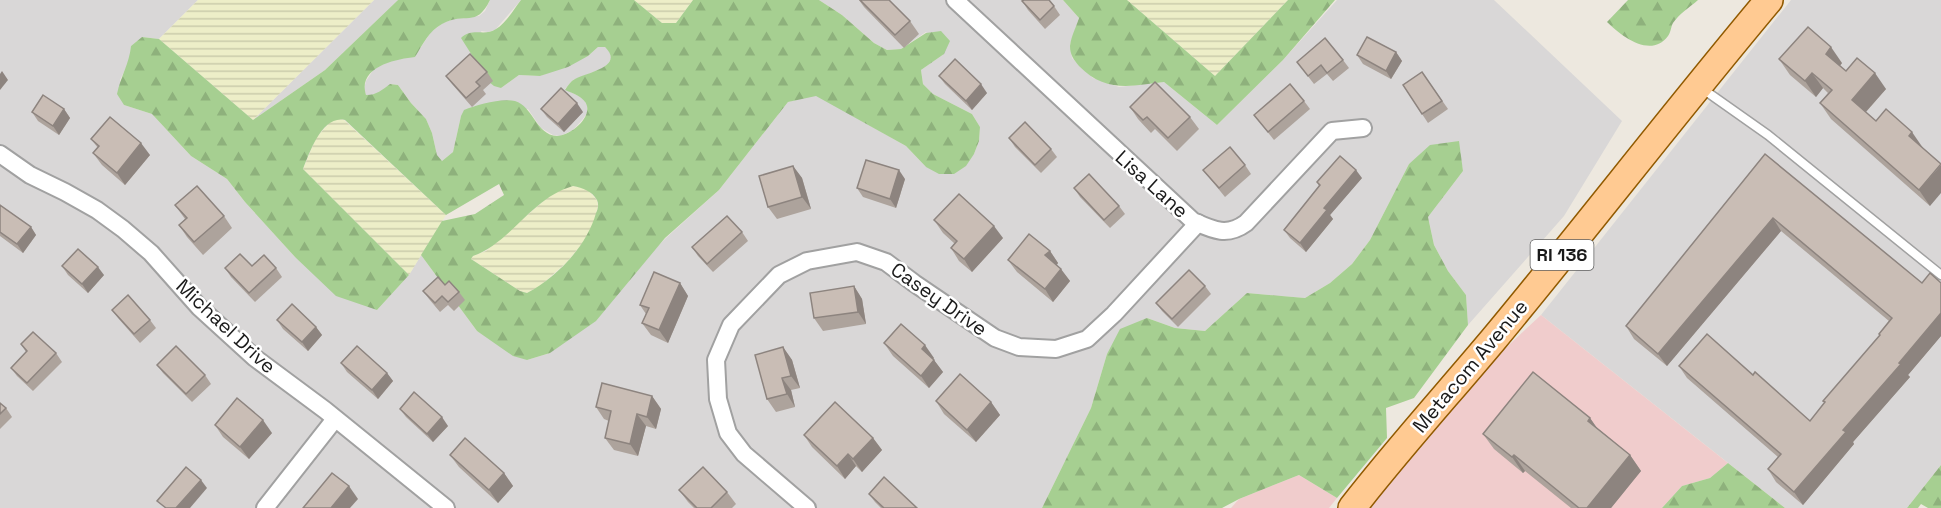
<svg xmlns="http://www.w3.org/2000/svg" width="1941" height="508" viewBox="0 0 1941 508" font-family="'Space Grotesk',sans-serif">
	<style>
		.residential { fill: #d9d7d7 }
		.commercial { fill: #f0cccc }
		.farmland { fill: url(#farmland-rules) }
		.forest { fill: url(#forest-firs); fill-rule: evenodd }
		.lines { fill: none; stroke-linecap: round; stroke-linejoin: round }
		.lane-casing { stroke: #a1a1a1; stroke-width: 11 }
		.street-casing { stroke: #a1a1a1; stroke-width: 20 }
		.primary-casing { stroke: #915a00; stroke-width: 30 }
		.lane { stroke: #fff; stroke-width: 8 }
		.street { stroke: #fff; stroke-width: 16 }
		.primary { stroke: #ffca92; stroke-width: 27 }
		.wall { fill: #ada39c }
		.shaded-wall { fill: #8d847f }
		.building { fill: #c9bdb5; stroke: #8d847f; stroke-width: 1.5 }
		.labels { text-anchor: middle; stroke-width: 5; stroke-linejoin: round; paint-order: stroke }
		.shield { fill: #fff; stroke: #5f5f5f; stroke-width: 1.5 }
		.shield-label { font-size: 18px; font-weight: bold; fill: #1a1a1a }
		.street-label { font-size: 20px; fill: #1a1a1a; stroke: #fff }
	</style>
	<defs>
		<pattern id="farmland-rules" width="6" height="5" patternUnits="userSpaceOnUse" patternTransform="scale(1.5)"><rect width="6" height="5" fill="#edeec8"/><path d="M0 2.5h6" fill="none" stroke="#cbccab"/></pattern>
		<pattern id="forest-firs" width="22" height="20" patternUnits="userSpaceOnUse" patternTransform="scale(1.5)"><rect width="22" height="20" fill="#a6cf91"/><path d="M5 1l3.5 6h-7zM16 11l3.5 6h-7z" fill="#8eb17c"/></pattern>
	</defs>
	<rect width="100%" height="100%" fill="#ede8df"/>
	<g class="residential">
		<path d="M0 0H198L159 39 142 37 131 46 130 60 120 80 124 105 152 114 191 156 227 179 245 202 295 257 377 310 409 275 421 255 477 331 527 360 550 353 666 238 719 190 788 102 816 95 906 146 926 167 974 154 979 141 980 127 972 114 933 94 923 84 921 70 944 54 926 32 901 49 887 50 874 43 842 15 819 0H1063L1079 18 1070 44 1072 58 1093 78 1119 87 1164 82 1217 125 1283 60 1337 0H1494L1622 121 1564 216 1468 325 1466 295 1448 271 1434 245 1428 217 1463 171 1458 141 1409 164 1370 240 1352 264 1330 283 1305 298 1247 293 1205 331 1175 328 1147 318 1107 354 1091 408 1042 508H0Z"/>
		<path d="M374 0H398L325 70 253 120Z"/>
		<path d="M490 0H521L495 30 488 32 481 31 501 88 519 75 540 76 588 56 598 47H605L610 52 611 59 607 65 601 69 573 80 565 89 584 99 587 105V113L583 119 573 130 560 136 553 135 541 128 528 109 461 116 453 152 442 161 437 155 432 133 426 119 411 103 398 85 390 84 380 93 373 95H366L364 89 366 81 374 69 394 59 415 56 431 32 443 23 457 18 479 16 485 11Z"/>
		<path d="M1791 0H1941V465L1907 508H1785L1541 315Z"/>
	</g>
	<g class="commercial">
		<path d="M1541 315 1728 463 1710 478 1682 486 1662 508H1370L1466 385Z"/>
		<path d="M1299 475 1337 498 1329 508H1231L1239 499Z"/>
	</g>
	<g class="farmland">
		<path d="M198 0H374L253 120 159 39Z"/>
		<path d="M634 0H693L676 23H662Z"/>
		<path d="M1127 0H1288L1215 76Z"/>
		<path d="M338 119 344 120 446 215 409 275 303 169 316 138 331 121Z"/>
		<path d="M573 186 587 189 597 200 598 206 593 227 581 245 567 262 540 286 527 293 520 291 471 259 473 256 486 251 547 198 559 190Z"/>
	</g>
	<g class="forest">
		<path d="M398 0H490C476 29 465 11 442 24 429 31 423 44 415 57 396 59 357 67 366 95 377 95 382 90 390 84L398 85 411 103 426 119 432 133 437 155 442 161 453 152 461 116 464 110C477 105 500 98 515 101 533 106 536 135 557 136 569 136 590 120 587 106 585 97 572 93 565 90 568 85 571 81 575 79 587 72 625 67 605 47H598L588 56 568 67 540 76 519 75 501 88 494 86 489 82 461 38C472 27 485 37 496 29 506 23 514 9 521 0H634L662 23H676L693 0H819L842 15 874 43 887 50 901 49 926 33 941 31 950 41 944 54 921 70 923 84 933 94 972 114 980 127 979 141 974 154 966 166 954 174H939L926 167 906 146 816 96 788 102 719 190 665 238 596 321 550 353 527 360 513 356 477 331 421 255 442 221 475 214 504 195 499 184 446 215 345 120C322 115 310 152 303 169L409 275 377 310 336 296 295 257 245 202 227 179 191 156 152 114 124 105 117 94C121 75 129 65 131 46L142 37 159 39 253 120 325 70ZM573 186C583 188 592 191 597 200 599 204 598 209 596 213 587 246 557 277 527 293L520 291 471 259 473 256C512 242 531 198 573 186Z"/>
		<path d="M1063 0H1127L1215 76 1288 0H1335L1283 60 1217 125 1164 82C1131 86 1105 93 1079 66 1074 60 1070 55 1070 46 1071 37 1076 27 1079 18Z"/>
		<path d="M1628 0H1698C1690 7 1679 14 1673 23 1671 26 1671 32 1668 36 1651 59 1621 36 1607 22Z"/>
		<path d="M1459 141 1463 171 1428 217 1434 245 1448 271 1466 295 1468 325 1414 398 1386 408 1387 438 1337 498 1299 475 1239 499 1222 508H1042L1091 408 1107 354 1120 329 1147 318 1175 328 1205 331 1247 293 1305 298 1330 283 1352 264 1370 240 1409 164 1430 145Z"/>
		<path d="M1728 463 1785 508H1662L1682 486 1710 478Z"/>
		<path d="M1941 465V508H1928L1921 504 1918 508H1907Z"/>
	</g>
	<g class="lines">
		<g class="lane-casing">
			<path id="lane" d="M1700 87 1768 135 1941 275"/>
		</g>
		<g class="street-casing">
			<g id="street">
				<path d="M955 0 1193 221C1213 230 1227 237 1246 223L1332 131 1363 128"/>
				<path d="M0 154 30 175 65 192 97 210 123 229 151 253 199 307 255 358 325 410 446 508"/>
				<path d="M265 508 335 419"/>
				<path d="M807 508 744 454 728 433 718 399 716 360 731 325 779 275 807 261 857 252 886 262 914 283 995 338 1019 347 1056 349 1087 339 1114 314 1198 223"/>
			</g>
		</g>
		<g class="primary-casing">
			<path id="primary" d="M1352 508C1397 450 1446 396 1493 340 1586 228 1675 112 1769 0"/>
		</g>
		<use href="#lane" class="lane"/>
		<use href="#street" class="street"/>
		<use href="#primary" class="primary"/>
	</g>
	<g class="wall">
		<path d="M859 0H889L910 21 919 34 904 48 864 7Z"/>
		<path d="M1022 1 1054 6 1060 15 1045 29 1028 10Z"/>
		<path d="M1396 52 1402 61 1391 79 1363 64 1357 55Z"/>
		<path d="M1779 59 1842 63 1840 66 1846 71 1886 89 1866 112 1876 121 1923 148 1930 206 1831 119 1820 103 1828 93 1823 88 1816 97 1790 75Z"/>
		<path d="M1343 60 1349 68 1333 81 1327 74 1314 84 1297 62Z"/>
		<path d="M487 72 493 81 483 90 486 94 472 107 452 84 446 76Z"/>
		<path d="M1422 72 1448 109 1428 123 1403 85Z"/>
		<path d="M939 76 987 93 972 110 945 84Z"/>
		<path d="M1304 101 1310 109 1274 140 1254 115Z"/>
		<path d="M1130 107 1190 117 1199 129 1177 151 1155 129 1151 133 1138 119Z"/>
		<path d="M64 109 70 118 59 135 38 121 32 112Z"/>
		<path d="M541 109 583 112 564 132 547 117Z"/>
		<path d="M1009 138 1051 149 1057 157 1041 173 1015 147Z"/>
		<path d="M91 139 150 155 125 185 102 165 93 153 98 148Z"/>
		<path d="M1765 154 1922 283H1941V336L1908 375 1910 377 1853 442 1854 444 1803 505 1776 482 1768 469 1778 457 1687 378 1679 366 1753 375 1810 421 1825 403 1823 401 1880 336 1879 334 1889 321 1781 231 1667 366 1634 339 1626 326Z"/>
		<path d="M1245 165 1251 174 1225 197 1203 170Z"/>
		<path d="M793 166 802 178 811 209 777 219 768 207Z"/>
		<path d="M1362 178 1330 215 1333 219 1306 252 1290 238 1284 230 1319 186 1317 182Z"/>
		<path d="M905 179 896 208 863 197 857 188Z"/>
		<path d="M1074 188 1119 206 1125 214 1110 228 1080 197Z"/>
		<path d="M0 205 31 227 36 235 23 253 0 236Z"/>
		<path d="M175 205 224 216 232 228 203 255 187 237 179 225 185 219Z"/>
		<path d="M934 220 1003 238 972 272 959 261 951 248 955 244 943 233Z"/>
		<path d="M742 232 748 241 713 272 698 256 692 247Z"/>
		<path d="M1050 251 1058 263 1057 265 1070 281 1053 302 1017 272 1008 260Z"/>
		<path d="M62 266 104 275 88 293 68 275Z"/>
		<path d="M252 266 276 268 282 277 255 302 231 277 225 268Z"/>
		<path d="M680 283 688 296 668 343 651 335 642 323 646 314 640 305Z"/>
		<path d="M445 285 459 292 465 300 454 311 448 305 440 312 429 299 423 291Z"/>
		<path d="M854 286 862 299 866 324 823 331 814 318Z"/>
		<path d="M1205 286 1211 294 1178 327 1162 311 1156 303Z"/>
		<path d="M112 310 150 320 156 328 140 343 118 318Z"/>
		<path d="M277 320 316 327 322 335 308 351 283 329Z"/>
		<path d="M884 343 934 358 933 359 943 372 929 388 893 356Z"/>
		<path d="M21 344 56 353 62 362 33 391 17 376 11 368 26 352Z"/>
		<path d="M783 347 792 360 800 388 791 390 795 407 776 412 767 399Z"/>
		<path d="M341 363 387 373 393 381 378 399 347 372Z"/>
		<path d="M157 365 205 375 211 384 192 402 163 373Z"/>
		<path d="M652 396 661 409 656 429 646 426 638 456 614 450 605 438 609 421 604 419 596 407Z"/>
		<path d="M936 401 991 402 1000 415 976 442 944 414Z"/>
		<path d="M0 403 6 408 12 417 0 429Z"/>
		<path d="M400 409 448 426 433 442 406 417Z"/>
		<path d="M1590 418 1597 428 1630 455 1641 471 1611 508H1571L1525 471 1523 473 1494 449 1483 434Z"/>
		<path d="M215 425 272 433 249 459 223 437Z"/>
		<path d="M804 435 873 438 882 450 862 472 856 466 845 479 812 447Z"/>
		<path d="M450 455 504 473 513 486 498 503 459 467Z"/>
		<path d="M679 490 727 492 736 504 732 508H694L688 502Z"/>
		<path d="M869 494 917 508H881L875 502Z"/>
	</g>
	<g class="shaded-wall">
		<path d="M1831 47 1842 63 1837 69 1826 54Z"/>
		<path d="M1396 52 1402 61 1391 79 1386 71Z"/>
		<path d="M2 71 8 80 0 90V74Z"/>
		<path d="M1812 73 1823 88 1816 97 1805 81Z"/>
		<path d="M1875 73 1886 89 1863 115 1852 100Z"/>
		<path d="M981 84 987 93 972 110 966 101Z"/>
		<path d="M577 103 583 112 564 132 558 124Z"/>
		<path d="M64 109 70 118 59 135 53 126Z"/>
		<path d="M1912 132 1923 148 1920 152 1909 136Z"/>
		<path d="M141 143 150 155 125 185 117 173Z"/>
		<path d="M1941 165V193L1930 206 1919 190Z"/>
		<path d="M793 166 802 178 811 209 802 197Z"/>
		<path d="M899 170 905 179 896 208 890 199Z"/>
		<path d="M1356 170 1362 178 1330 215 1333 219 1306 252 1300 243 1324 208Z"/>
		<path d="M1773 218 1781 231 1667 366 1658 354Z"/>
		<path d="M994 226 1003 238 972 272 964 259Z"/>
		<path d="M31 227 36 235 23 253 17 244Z"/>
		<path d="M1050 251 1058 263 1054 268 1045 255Z"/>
		<path d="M98 267 104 275 88 293 82 284Z"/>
		<path d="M1061 269 1070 281 1053 302 1045 289Z"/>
		<path d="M680 283 688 296 668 343 659 330Z"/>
		<path d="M854 286 862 299 866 324 858 312Z"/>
		<path d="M1941 313V336L1908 375 1910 377 1853 442 1854 444 1803 505 1794 492 1843 430Z"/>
		<path d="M316 327 322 335 308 351 302 342Z"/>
		<path d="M925 345 934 358 930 362 922 349Z"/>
		<path d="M783 347 792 360 800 388 791 376Z"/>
		<path d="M934 360 943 372 929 388 921 376Z"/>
		<path d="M387 373 393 381 378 399 372 390Z"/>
		<path d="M782 378 791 390 795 407 787 394Z"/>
		<path d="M652 396 661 409 656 429 647 417Z"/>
		<path d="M991 402 1000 415 976 442 967 430Z"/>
		<path d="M637 414 646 426 638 456 630 444Z"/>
		<path d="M442 417 448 426 433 442 427 434Z"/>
		<path d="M1590 418 1601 434 1588 421Z"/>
		<path d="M263 420 272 433 249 459 240 447Z"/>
		<path d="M873 438 882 450 862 472 853 459Z"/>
		<path d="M848 454 856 466 845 479 837 466Z"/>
		<path d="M1514 455 1525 471 1523 473 1512 457Z"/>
		<path d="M1630 455 1641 471 1611 508H1587Z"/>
		<path d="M504 473 513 486 498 503 489 490Z"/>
		<path d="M201 480 207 488 190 508H176Z"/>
		<path d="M349 486 358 499 350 508H331Z"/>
	</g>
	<g class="building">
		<path d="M860 0H889L910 21 895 35Z"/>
		<path d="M1024 0H1049L1054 6 1040 20 1022 1Z"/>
		<path d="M1808 27 1831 47 1826 54 1846 71 1857 58 1875 73 1852 100 1876 121 1886 109 1912 132 1909 136 1941 164 1919 190 1820 103 1832 90 1812 73 1805 81 1779 59Z"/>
		<path d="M1367 37 1396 52 1386 71 1357 55Z"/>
		<path d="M1325 38 1343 60 1327 73 1321 65 1308 76 1297 62Z"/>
		<path d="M470 54 487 72 476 82 480 86 466 98 446 76Z"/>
		<path d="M955 59 981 84 966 101 939 76Z"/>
		<path d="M1422 72 1442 101 1422 114 1403 85Z"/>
		<path d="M1155 82 1190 117 1168 138 1147 117 1143 120 1130 107Z"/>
		<path d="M1290 84 1304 101 1268 132 1254 115Z"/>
		<path d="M561 88 577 103 558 124 541 109Z"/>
		<path d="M43 95 64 109 53 126 32 112Z"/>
		<path d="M110 117 141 143 117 173 93 153 99 146 91 139Z"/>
		<path d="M1025 122 1051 149 1035 165 1009 138Z"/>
		<path d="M1230 147 1245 165 1219 188 1203 170Z"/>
		<path d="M1765 154 1922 283 1930 273 1941 283V313L1899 363 1901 364 1843 430 1846 432 1794 492 1768 469 1781 454 1679 366 1707 334 1753 375 1755 372 1810 421 1825 402 1823 401 1880 335 1879 334 1892 318 1773 218 1658 354 1626 326Z"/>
		<path d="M1340 156 1356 170 1324 208 1327 210 1300 243 1284 230 1320 185 1317 182Z"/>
		<path d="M866 160 899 170 890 199 857 188Z"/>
		<path d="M793 166 802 197 768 207 759 176Z"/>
		<path d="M1089 174 1119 206 1104 220 1074 188Z"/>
		<path d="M197 186 224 216 194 242 179 225 187 218 175 205Z"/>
		<path d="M959 194 994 226 964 259 951 248 957 241 934 220Z"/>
		<path d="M0 205 31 227 17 244 0 232Z"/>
		<path d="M727 216 742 232 707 264 692 247Z"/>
		<path d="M1029 234 1050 251 1045 255 1061 269 1045 289 1008 260Z"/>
		<path d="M78 249 98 267 82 284 62 266Z"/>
		<path d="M240 254 252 266 264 255 276 268 249 293 225 268Z"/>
		<path d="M1189 270 1205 286 1172 319 1156 303Z"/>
		<path d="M654 272 680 283 659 330 642 323 649 308 640 305Z"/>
		<path d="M438 277 445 285 449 281 459 292 448 302 442 296 435 303 423 291Z"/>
		<path d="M854 286 858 312 814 318 810 293Z"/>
		<path d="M128 295 150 320 134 334 112 310Z"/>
		<path d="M292 304 316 327 302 342 277 320Z"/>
		<path d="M901 324 925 345 922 349 934 360 921 376 884 343Z"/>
		<path d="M33 332 56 353 27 383 11 368 27 351 21 344Z"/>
		<path d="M176 346 205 375 186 394 157 365Z"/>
		<path d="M357 346 387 373 372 390 341 363Z"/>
		<path d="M783 347 791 376 782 378 787 394 767 399 755 355Z"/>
		<path d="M1533 372 1590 418 1588 421 1630 455 1587 508H1579L1514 455 1512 457 1483 434Z"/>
		<path d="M960 374 991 402 967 430 936 401Z"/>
		<path d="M602 383 652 396 647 417 637 414 630 444 605 438 611 411 596 407Z"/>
		<path d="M414 392 442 417 427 434 400 409Z"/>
		<path d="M237 398 263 420 240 447 215 425Z"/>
		<path d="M835 402 873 438 853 459 848 454 837 466 804 435Z"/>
		<path d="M0 403 6 408 0 414Z"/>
		<path d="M465 438 504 473 489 490 450 455Z"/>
		<path d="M186 467 201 480 176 508H166L157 501Z"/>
		<path d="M703 467 727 492 711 508H697L679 490Z"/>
		<path d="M332 473 349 486 331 508H303Z"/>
		<path d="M884 477 917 508H884L869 494Z"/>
	</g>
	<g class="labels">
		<rect class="shield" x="1530.5" y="240" width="63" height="30" rx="4.5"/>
		<g class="shield-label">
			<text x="1562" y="261">RI 136</text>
		</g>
		<g class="street-label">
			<text transform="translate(1152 184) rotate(42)" y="7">Lisa Lane</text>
			<text transform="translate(939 299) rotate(35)" y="7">Casey Drive</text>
			<text transform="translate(226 326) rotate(43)" y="7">Michael Drive</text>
			<text transform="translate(1470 366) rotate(-50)" y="7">Metacom Avenue</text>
		</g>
	</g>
</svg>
